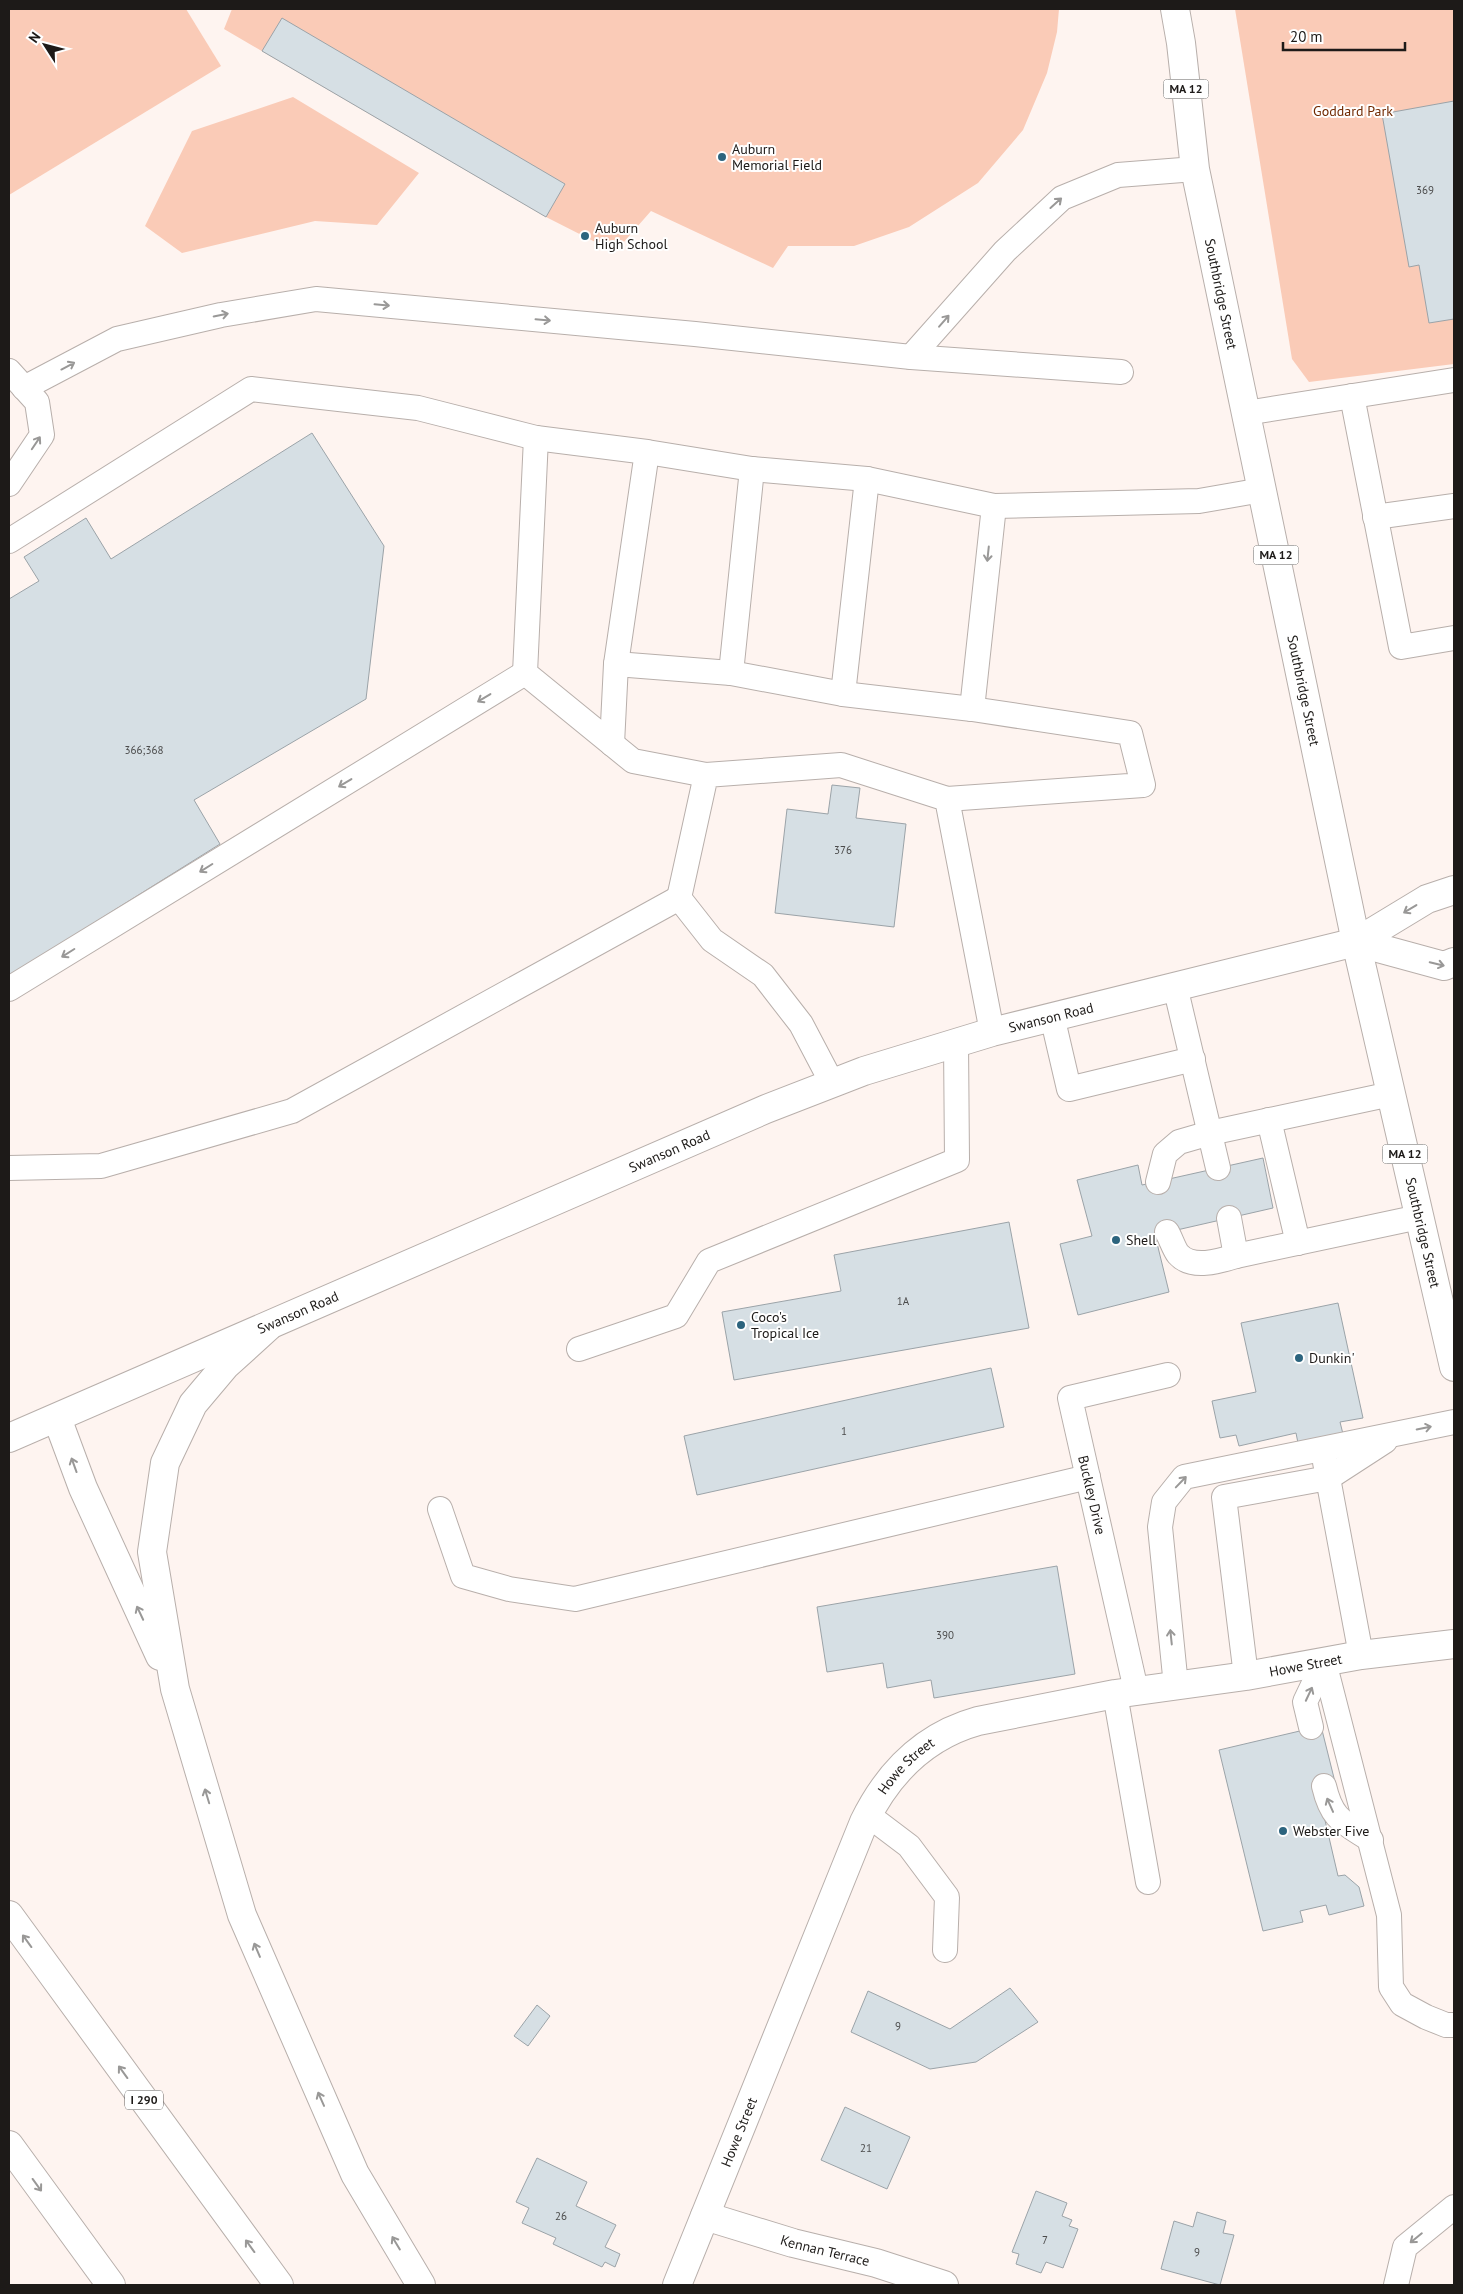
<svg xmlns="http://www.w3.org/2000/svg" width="1463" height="2294" viewBox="0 0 1463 2294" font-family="'PT Sans',sans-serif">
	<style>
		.green { fill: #facbb7 }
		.building { fill: #d6dfe4; stroke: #9ba3a8 }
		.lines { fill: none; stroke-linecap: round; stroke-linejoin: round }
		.lane-casing { stroke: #b8afab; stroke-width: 26 }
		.street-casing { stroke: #b8afab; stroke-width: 30 }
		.secondary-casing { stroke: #b8afab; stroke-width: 30 }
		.primary-casing { stroke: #b8afab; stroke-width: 30 }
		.highway-casing { stroke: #b8afab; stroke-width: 30 }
		.lane { stroke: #fff; stroke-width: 24 }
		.street { stroke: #fff; stroke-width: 28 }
		.secondary { stroke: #fff; stroke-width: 28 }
		.primary { stroke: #fff; stroke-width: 28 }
		.highway { stroke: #fff; stroke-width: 28 }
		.oneway { stroke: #999897 }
		.poi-dot { fill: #2c647e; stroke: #fff; stroke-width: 2 }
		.labels { text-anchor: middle; stroke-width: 4; stroke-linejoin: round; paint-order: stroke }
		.number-label { font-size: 11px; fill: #4b4b4b }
		.shield { fill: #fff; stroke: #615f5d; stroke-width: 1 }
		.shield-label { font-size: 12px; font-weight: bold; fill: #1d1a18 }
		.park-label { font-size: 14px; fill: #702900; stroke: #fff }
		.poi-label { font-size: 14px; fill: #1d1a18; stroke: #fff; text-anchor: start }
		.street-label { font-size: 14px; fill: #1d1a18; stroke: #fff }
	</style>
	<rect width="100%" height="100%" fill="#fef4f0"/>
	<g class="green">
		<path d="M9 9H186L221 66 9 195Z"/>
		<path d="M232 9H1059L1057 32 1047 73 1023 130 978 183 909 227 854 246H788L773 268 651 211 615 252 546 217 224 29Z"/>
		<path d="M1235 9H1454V364L1309 382 1292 359Z"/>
		<path d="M293 97 419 173 377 225 315 221 182 253 145 226 192 131Z"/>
	</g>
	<g class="building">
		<path d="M282 18 565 184 546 217 262 51Z"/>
		<path d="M1454 101V319L1429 323 1419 265 1409 267 1382 114Z"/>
		<path d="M312 433 384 546 366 699 194 800 220 844 9 976V599L39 581 24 557 86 518 111 559Z"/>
		<path d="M832 785 860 788 856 818 906 824 894 927 775 913 787 809 828 814Z"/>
		<path d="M1263 1158 1273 1208 1155 1235 1169 1292 1078 1315 1060 1244 1092 1236 1077 1180 1138 1165 1142 1185Z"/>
		<path d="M1009 1222 1029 1328 734 1380 722 1312 841 1291 834 1255Z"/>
		<path d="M1338 1303 1363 1418 1340 1422 1343 1434 1298 1443 1296 1433 1239 1446 1236 1435 1220 1438 1212 1401 1256 1392 1241 1323Z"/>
		<path d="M991 1368 1004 1427 697 1495 684 1436Z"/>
		<path d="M1057 1566 1075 1674 934 1698 931 1680 887 1688 883 1663 827 1672 817 1607Z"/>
		<path d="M1321 1726 1335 1782 1317 1786 1338 1876 1345 1875 1359 1887 1364 1906 1329 1915 1326 1905 1300 1911 1303 1922 1263 1931 1219 1750Z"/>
		<path d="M1010 1988 1038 2022 976 2062 930 2069 851 2032 868 1991 950 2029Z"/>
		<path d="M537 2005 550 2016 528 2046 514 2036Z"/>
		<path d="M845 2107 910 2137 887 2189 821 2160Z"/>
		<path d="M537 2158 587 2182 576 2206 616 2225 605 2247 620 2254 615 2267 605 2262 602 2267 553 2244 556 2238 522 2223 529 2208 516 2202Z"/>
		<path d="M1036 2191 1067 2203 1062 2216 1072 2220 1069 2226 1078 2229 1063 2268 1046 2262 1041 2273 1016 2264 1019 2254 1012 2252Z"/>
		<path d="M1197 2212 1226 2221 1223 2233 1234 2235 1220 2285 1161 2269 1174 2221 1193 2227Z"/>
	</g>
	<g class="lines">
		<g class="lane-casing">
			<g id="lane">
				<path d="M911 357 1005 251 1062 198 1118 175 1195 169"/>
				<path d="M9 371 37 402 42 435 9 484"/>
				<path d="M24 388 117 339 221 315 316 299 695 334 911 357 1121 372"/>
				<path d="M1352 396 1401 647 1454 638"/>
				<path d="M1246 413 1454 380"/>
				<path d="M536 438 525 673 633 761 706 775"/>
				<path d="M1375 517 1454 506"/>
				<path d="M9 541 251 389 418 408 536 438 647 452 752 469 867 479 994 506 1199 501 1262 490"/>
				<path d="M616 664 731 673 843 694 972 709 1130 733 1143 785 947 799"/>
				<path d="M731 673 752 469"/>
				<path d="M843 694 867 479"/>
				<path d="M972 709 994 506"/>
				<path d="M612 744 616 664 647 452"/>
				<path d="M1175 986 1218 1168"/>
				<path d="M9 989 525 673"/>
				<path d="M1052 1016 1069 1089 1193 1059"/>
				<path d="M832 1083 801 1024 763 975 712 940 679 898 706 775 841 765 947 799 992 1032"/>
				<path d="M1269 1120 1298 1243"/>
				<path d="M9 1168 101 1166 292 1111 679 898"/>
				<path d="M1158 1182 1165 1154 1179 1142 1210 1133 1391 1094"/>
				<path d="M1229 1218 1236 1256 1419 1217"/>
				<path d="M1167 1232C1171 1239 1174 1249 1178 1254 1192 1270 1220 1261 1236 1256"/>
				<path d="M579 1349 676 1316 709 1261 957 1160 956 1043"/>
				<path d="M1325 1462 1328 1478 1385 1441"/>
				<path d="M440 1509 463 1576 509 1589 575 1599 1088 1477"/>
				<path d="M1324 1662 1389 1915 1391 1987 1402 2004 1426 2017 1446 2025H1454"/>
				<path d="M1246 1676 1224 1497 1328 1478 1361 1655"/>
				<path d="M1176 1686 1160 1527 1164 1502 1184 1477 1454 1422"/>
				<path d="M1136 1690 1070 1398 1168 1375"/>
				<path d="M1115 1694 1148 1882"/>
				<path d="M1311 1727 1305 1702 1324 1662"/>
				<path d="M1324 1786C1332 1820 1343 1822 1371 1840"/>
				<path d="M868 1815 909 1846 947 1897 945 1950"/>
				<path d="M1396 2285 1405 2247 1454 2207"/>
			</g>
		</g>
		<g class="street-casing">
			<g id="street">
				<path id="s1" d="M705 2216 793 2243 876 2263 944 2285"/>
				<path id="s2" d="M677 2285 864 1822C888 1773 924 1736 978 1721L1115 1694 1246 1676 1361 1655 1454 1644"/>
			</g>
		</g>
		<g class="secondary-casing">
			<g id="secondary">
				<path d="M1356 942 1444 966 1454 962"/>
				<path id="s3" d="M9 1438 766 1109 864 1071 992 1032 1356 942 1427 899 1454 890"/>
			</g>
		</g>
		<g class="primary-casing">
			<g id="primary">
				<path id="s4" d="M1175 9 1181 43 1195 169 1356 942 1454 1367"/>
			</g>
		</g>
		<g class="highway-casing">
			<g id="highway">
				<path d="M268 1327 225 1366 193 1404 165 1463 152 1552 175 1689 242 1915 355 2174 421 2285"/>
				<path d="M57 1418 83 1488 160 1656"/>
				<path d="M9 1915 279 2285"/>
				<path d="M9 2145 111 2285"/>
			</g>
		</g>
		<use href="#lane" class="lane"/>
		<use href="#street" class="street"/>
		<use href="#secondary" class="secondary"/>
		<use href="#primary" class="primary"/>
		<use href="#highway" class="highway"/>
	</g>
	<defs><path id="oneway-shaft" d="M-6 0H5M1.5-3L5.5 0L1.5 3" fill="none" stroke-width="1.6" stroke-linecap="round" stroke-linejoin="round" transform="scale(1.25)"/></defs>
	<g class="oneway">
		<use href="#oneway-shaft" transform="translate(1056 203) rotate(-42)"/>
		<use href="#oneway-shaft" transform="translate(382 305) rotate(5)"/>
		<use href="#oneway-shaft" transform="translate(221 315) rotate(-11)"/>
		<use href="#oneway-shaft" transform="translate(543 320) rotate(5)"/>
		<use href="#oneway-shaft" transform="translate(944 321) rotate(-49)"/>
		<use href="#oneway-shaft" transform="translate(68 366) rotate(-28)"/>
		<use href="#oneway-shaft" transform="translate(36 443) rotate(-56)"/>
		<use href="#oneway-shaft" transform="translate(988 554) rotate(96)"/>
		<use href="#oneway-shaft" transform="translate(484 698) rotate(149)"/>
		<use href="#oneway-shaft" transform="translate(345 783) rotate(149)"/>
		<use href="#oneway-shaft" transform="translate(206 868) rotate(148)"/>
		<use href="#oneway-shaft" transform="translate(1410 909) rotate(149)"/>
		<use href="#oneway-shaft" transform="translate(68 953) rotate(148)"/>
		<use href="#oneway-shaft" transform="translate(1437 964) rotate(13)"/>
		<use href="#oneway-shaft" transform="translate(1424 1428) rotate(-11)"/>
		<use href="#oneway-shaft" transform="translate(74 1465) rotate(-110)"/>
		<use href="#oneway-shaft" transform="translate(1181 1482) rotate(-46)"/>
		<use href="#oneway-shaft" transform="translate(140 1613) rotate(-115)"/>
		<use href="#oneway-shaft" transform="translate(1171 1637) rotate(-96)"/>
		<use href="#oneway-shaft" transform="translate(1309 1694) rotate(-65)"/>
		<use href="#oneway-shaft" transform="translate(207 1796) rotate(-107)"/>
		<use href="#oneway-shaft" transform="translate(1330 1805) rotate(-114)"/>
		<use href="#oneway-shaft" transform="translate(27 1941) rotate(-126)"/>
		<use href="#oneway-shaft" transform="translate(257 1950) rotate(-113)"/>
		<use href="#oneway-shaft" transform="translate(123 2072) rotate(-126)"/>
		<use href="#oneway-shaft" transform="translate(321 2099) rotate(-114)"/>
		<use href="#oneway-shaft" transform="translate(37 2185) rotate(54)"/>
		<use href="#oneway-shaft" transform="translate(1416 2238) rotate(141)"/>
		<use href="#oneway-shaft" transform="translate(396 2243) rotate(-121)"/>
		<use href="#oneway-shaft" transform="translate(250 2246) rotate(-126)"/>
	</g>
	<g class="poi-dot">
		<circle cx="722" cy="157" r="5"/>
		<circle cx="585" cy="236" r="5"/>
		<circle cx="1116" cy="1240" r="5"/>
		<circle cx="741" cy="1325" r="5"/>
		<circle cx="1299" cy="1358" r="5"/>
		<circle cx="1283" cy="1831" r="5"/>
	</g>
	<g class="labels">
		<g class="number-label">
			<text x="1425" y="194">369</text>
			<text x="144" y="754">366;368</text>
			<text x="843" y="854">376</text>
			<text x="903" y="1305">1A</text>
			<text x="844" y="1435">1</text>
			<text x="945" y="1639">390</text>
			<text x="898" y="2030">9</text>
			<text x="866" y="2152">21</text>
			<text x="561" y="2220">26</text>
			<text x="1045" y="2244">7</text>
			<text x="1197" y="2256">9</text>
		</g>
		<g class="shield">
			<rect x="1163.5" y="79.5" width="45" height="19" rx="4"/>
			<rect x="1253.5" y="545.5" width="45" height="19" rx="4"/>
			<rect x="1382.5" y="1144.5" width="45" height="19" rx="4"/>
			<rect x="125" y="2090.5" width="38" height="19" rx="4"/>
		</g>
		<g class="shield-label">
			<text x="1186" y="93">MA 12</text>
			<text x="1276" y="559">MA 12</text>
			<text x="1405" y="1158">MA 12</text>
			<text x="144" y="2104">I 290</text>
		</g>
		<g class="park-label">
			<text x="1353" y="116">Goddard Park</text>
		</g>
		<g class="poi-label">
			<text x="732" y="154">Auburn<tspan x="732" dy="16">Memorial Field</tspan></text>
			<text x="595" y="233">Auburn<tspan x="595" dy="16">High School</tspan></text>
			<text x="1126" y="1245">Shell</text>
			<text x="751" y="1322">Coco's<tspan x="751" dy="16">Tropical Ice</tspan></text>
			<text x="1309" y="1363">Dunkin'</text>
			<text x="1293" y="1836">Webster Five</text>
		</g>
		<g class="street-label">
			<text dy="5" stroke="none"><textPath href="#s4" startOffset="289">Southbridge Street</textPath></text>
			<text dy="5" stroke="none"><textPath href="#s4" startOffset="694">Southbridge Street</textPath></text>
			<text dy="5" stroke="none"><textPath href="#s3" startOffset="1125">Swanson Road</textPath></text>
			<text dy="5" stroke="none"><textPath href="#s3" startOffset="720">Swanson Road</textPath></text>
			<text dy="5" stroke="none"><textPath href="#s4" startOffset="1249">Southbridge Street</textPath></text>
			<text dy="5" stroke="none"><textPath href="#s3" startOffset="315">Swanson Road</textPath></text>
			<text transform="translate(1092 1495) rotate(77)" y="5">Buckley Drive</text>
			<text dy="5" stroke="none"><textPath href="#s2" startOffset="989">Howe Street</textPath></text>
			<text dy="5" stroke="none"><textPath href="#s2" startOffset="570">Howe Street</textPath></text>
			<text dy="5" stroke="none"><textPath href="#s2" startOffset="165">Howe Street</textPath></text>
			<text dy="5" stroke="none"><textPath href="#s1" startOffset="125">Kennan Terrace</textPath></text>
		</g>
	</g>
	<rect width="1463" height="2294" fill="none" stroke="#1d1a18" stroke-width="20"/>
	<g transform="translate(45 45) rotate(306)" stroke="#ffffff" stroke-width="4" paint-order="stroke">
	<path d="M0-4L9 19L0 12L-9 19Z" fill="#1d1a18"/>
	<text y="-8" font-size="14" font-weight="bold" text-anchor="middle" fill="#1d1a18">N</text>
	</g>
	<path d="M1283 42v8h122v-8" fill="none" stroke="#1d1a18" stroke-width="2.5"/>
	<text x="1290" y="42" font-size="15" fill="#1d1a18" stroke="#ffffff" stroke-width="4" paint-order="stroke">20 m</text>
</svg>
